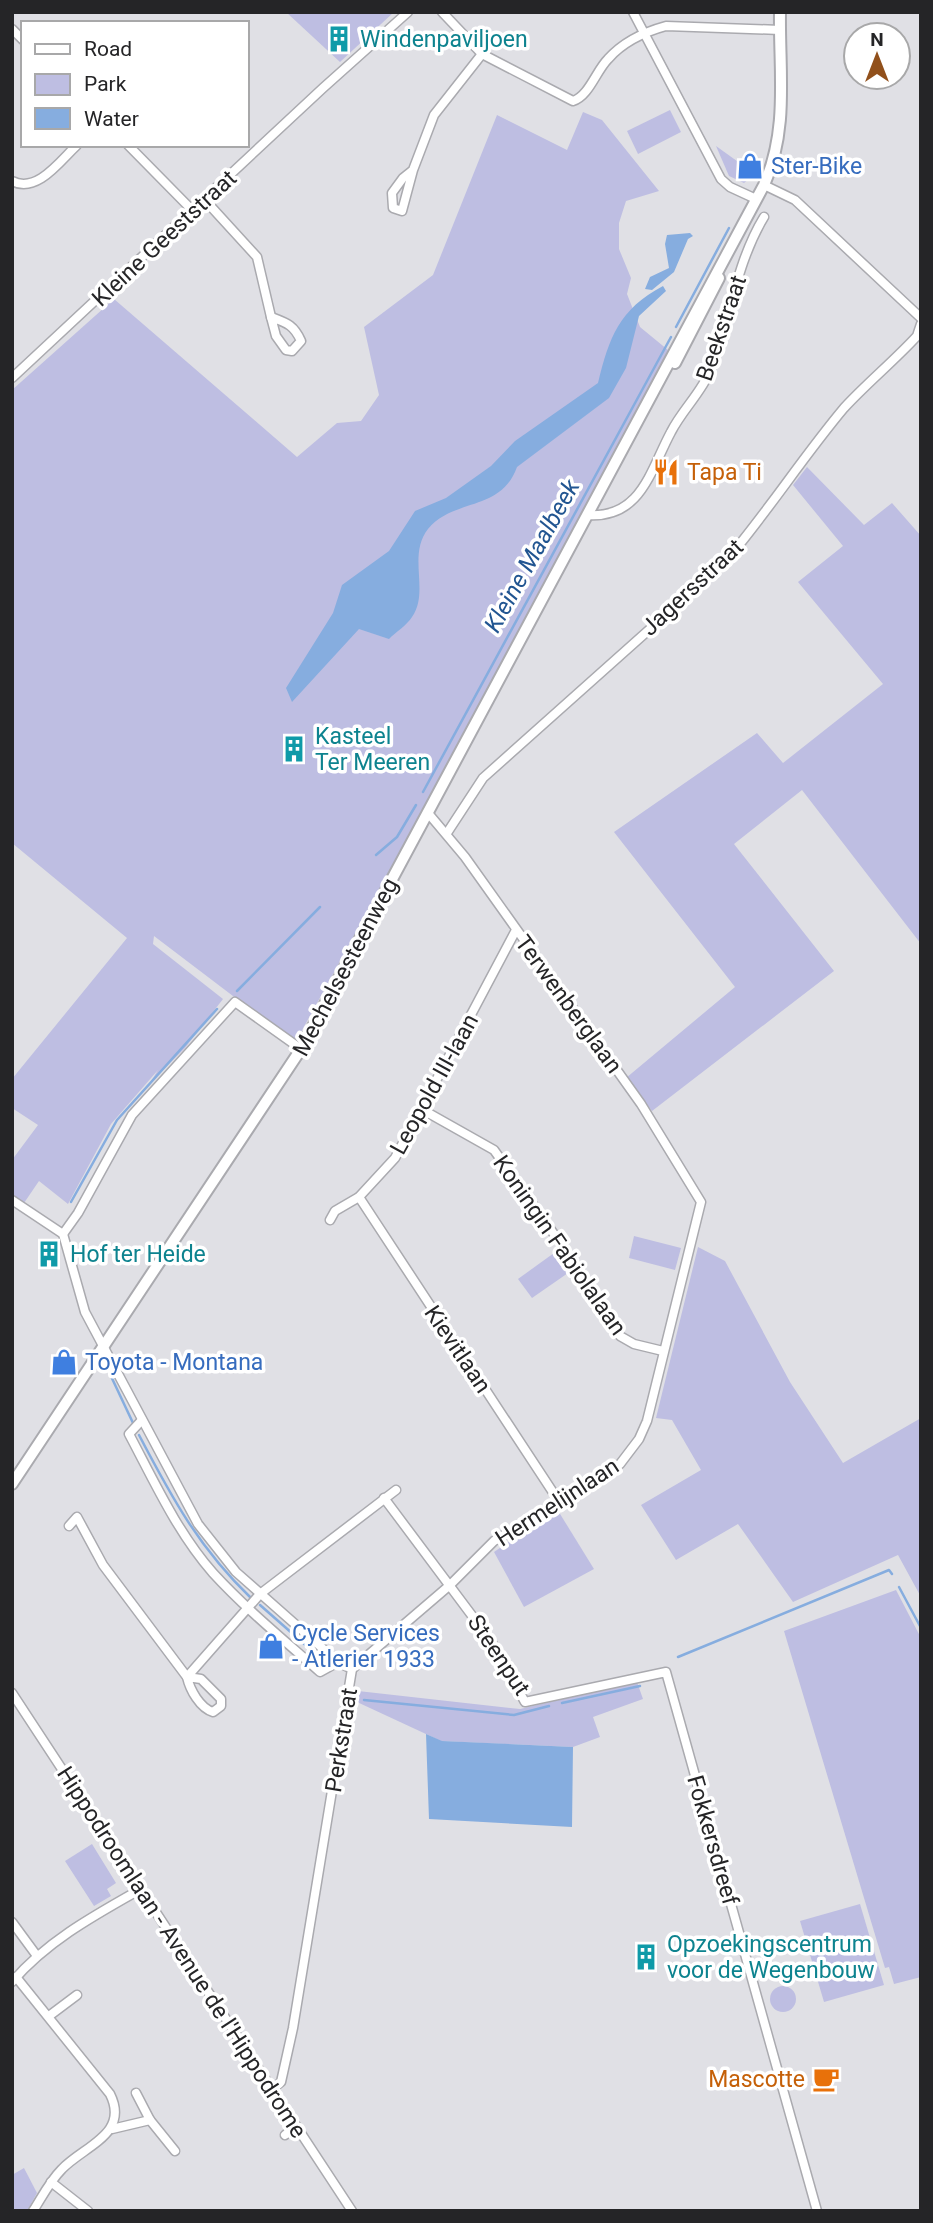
<svg xmlns="http://www.w3.org/2000/svg" width="933" height="2223" viewBox="0 0 933 2223" font-family="Roboto,sans-serif">
	<style>
		.green { fill: #bebee2 }
		.water { fill: #86addf }
		.lines { fill: none; stroke-linecap: round; stroke-linejoin: round }
		.stream { stroke: #86addf; stroke-width: 2.5 }
		.street-casing { stroke: #aaaaaf; stroke-width: 11 }
		.secondary-casing { stroke: #aaaaaf; stroke-width: 14 }
		.street { stroke: #fff; stroke-width: 8 }
		.secondary { stroke: #fff; stroke-width: 10 }
		.labels { text-anchor: middle; stroke-width: 7; stroke-linejoin: round; paint-order: stroke }
		.culture-label { font-size: 23px; fill: #0d838f; stroke: #fff; text-anchor: start }
		.shop-label { font-size: 23px; fill: #366cbe; stroke: #fff; text-anchor: start }
		.street-label { font-size: 23px; fill: #252527; stroke: #fff }
		.food-label { font-size: 23px; fill: #c56008; stroke: #fff; text-anchor: start }
		.water-label { font-size: 24px; font-style: italic; fill: #215591; stroke: #fff }
	</style>
	<rect width="100%" height="100%" fill="#e0e0e5"/>
	<g class="green">
		<path d="M286 12H394L340 62Z"/>
		<path d="M670 110 681 132 638 154 627 131Z"/>
		<path d="M583 112 602 120 659 191 626 201 619 223V249L631 278 627 294 640 327 668 350 644 401 477 713 295 1043 154 936 153 944 223 999 185 1048 150 1083 158 1070 111 1124 68 1204 39 1181 24 1203 12 1195V1160L38 1125 12 1108V1079L127 938 12 843V390L114 299 297 457 337 423 361 421 379 395 364 327 433 275 497 115 567 150Z"/>
		<path d="M716 146 755 174 744 183 729 176Z"/>
		<path d="M807 467 864 525 892 503 921 536V944L802 790 734 844 834 971 652 1111 626 1078 735 987 614 832 757 733 783 763 883 684 798 582 843 546 793 485Z"/>
		<path d="M634 1236 681 1248 675 1270 629 1258Z"/>
		<path d="M698 1247 725 1261 790 1382 843 1463 921 1418V1597L898 1555 793 1602 738 1524 676 1560 641 1505 701 1470 672 1420 656 1418Z"/>
		<path d="M554 1253 568 1273 532 1298 518 1279Z"/>
		<path d="M557 1509 594 1569 524 1607 494 1552Z"/>
		<path d="M896 1590 921 1638V1977L894 1984 889 1967 885 1968 784 1631Z"/>
		<path d="M637 1682 643 1699 593 1717 600 1737 573 1747 441 1741 357 1702 358 1691 520 1709Z"/>
		<path d="M92 1844 116 1883 107 1889 111 1896 94 1906 65 1861Z"/>
		<path d="M860 1904 884 1985 824 2002 800 1921Z"/>
		<circle cx="783" cy="1999" r="13"/>
		<path d="M24 2168 37 2193 27 2211H12V2175Z"/>
	</g>
	<g class="water">
		<path d="M690 233 693 236 688 239 674 272 652 290 645 289 650 277 669 268 665 244 667 235Z"/>
		<path d="M663 286 666 291 639 316 626 368 609 398 517 467C501 512 453 498 428 529 407 556 430 591 412 617 407 625 396 632 389 639L359 629 292 702 286 688 333 613 342 585 389 551 415 511 446 498 491 466 515 441 598 383C609 338 619 309 663 286Z"/>
		<path d="M426 1734 442 1741 573 1747 572 1827 429 1819Z"/>
	</g>
	<g class="lines">
		<g class="stream">
			<path d="M676 327 729 228"/>
			<path d="M423 792 671 337"/>
			<path d="M376 855 397 837 416 805"/>
			<path d="M237 991 320 907"/>
			<path d="M71 1202 117 1120 217 1009"/>
			<path d="M109 1372 133 1423"/>
			<path d="M139 1435C172 1498 199 1548 251 1598"/>
			<path d="M899 1587 921 1628"/>
			<path d="M260 1605 327 1664"/>
			<path d="M678 1657 889 1570 892 1574"/>
			<path d="M364 1700 514 1715 549 1706"/>
			<path d="M562 1703 640 1686"/>
		</g>
		<g class="street-casing">
			<g id="street">
				<path d="M442 12 482 54 573 101C589 96 596 71 608 59 623 42 644 32 666 26L780 30"/>
				<path d="M633 12 721 179 730 187 756 199"/>
				<path d="M12 29 23 40"/>
				<path d="M128 145 192 210"/>
				<path d="M413 170 402 211 393 208 392 193 403 178 413 170 434 115 482 54"/>
				<path d="M12 181C37 194 60 161 77 145"/>
				<path d="M764 185 795 200 921 318"/>
				<path d="M204 199 257 257 271 317"/>
				<path d="M271 317C287 323 294 325 301 341L292 351 286 350 276 336Z"/>
				<path d="M12 378 323 88 408 12"/>
				<path d="M587 515C641 519 650 471 671 432 682 410 702 392 711 369 730 319 736 263 764 217"/>
				<path d="M447 833 483 778 725 562C767 513 802 458 844 408 867 383 894 361 917 336L921 324"/>
				<path d="M423 1110 494 1150 581 1272 620 1336 634 1344 663 1351"/>
				<path d="M359 1197 558 1500"/>
				<path d="M12 1200 63 1234 85 1312 198 1524 236 1572 338 1662 352 1669"/>
				<path d="M330 1220 335 1211 359 1197 395 1158 516 930"/>
				<path d="M63 1234 78 1213 132 1115 235 1002 301 1049"/>
				<path d="M142 1420 129 1434C154 1481 177 1532 213 1573 246 1609 284 1640 320 1672L338 1662"/>
				<path d="M384 1498 491 1641 525 1702 666 1672 817 2211"/>
				<path d="M69 1526 77 1517 103 1565 187 1677C190 1690 200 1708 213 1712L221 1706V1699L201 1679 187 1677"/>
				<path d="M352 1669 450 1585 494 1541 620 1464 639 1439 647 1421 701 1202 641 1104 465 857 428 813"/>
				<path d="M187 1677 260 1594 396 1490"/>
				<path d="M12 1693 352 2211"/>
				<path d="M12 1922 37 1956"/>
				<path d="M16 1977 110 2094C130 2134 84 2146 62 2169 50 2181 42 2197 33 2211"/>
				<path d="M12 1982C47 1941 95 1915 141 1889"/>
				<path d="M49 2016 77 1995"/>
				<path d="M272 2089 281 2082 293 2028 352 1669"/>
				<path d="M136 2093 150 2120 175 2151"/>
				<path d="M112 2129 150 2120"/>
				<path d="M285 2135 296 2126"/>
				<path d="M51 2182 88 2211"/>
			</g>
		</g>
		<g class="secondary-casing">
			<g id="secondary">
				<path d="M675 363 719 278"/>
				<path d="M12 1484 301 1049 764 185C789 129 779 71 780 12"/>
			</g>
		</g>
		<use href="#street" class="street"/>
		<use href="#secondary" class="secondary"/>
	</g>
	<defs>
		<g id="building-bare" transform="scale(2.1)"><path d="M-4-6H4V6H1V3H-1V6H-4ZM-2.5-4.3h1.7v1.8h-1.7ZM.8-4.3h1.7v1.8H.8ZM-2.5-1h1.7V.8h-1.7ZM.8-1h1.7V.8H.8Z" fill="#0f9aa8" stroke="#fff" stroke-width="2.5" paint-order="stroke"/></g>
		<g id="shop-bare" transform="scale(2.1)"><path d="M-5-2.5h2.3a2.7 3.5 0 0 1 5.4 0H5L5.5 6h-11ZM-1.5-2.5h3a1.5 2.3 0 0 0-3 0Z" fill="#3f7fe0" stroke="#fff" stroke-width="2.5" paint-order="stroke"/></g>
		<g id="restaurant-bare" transform="scale(2.1)"><path d="M-5-6h1v4h1v-4h1v4h1v-4h1v5L-1.5 .5V6h-2V.5L-5-1ZM5-6V6H3V1.5H1.5Q1.5-4 5-6Z" fill="#e8710a" stroke="#fff" stroke-width="2.5" paint-order="stroke"/></g>
		<g id="cafe-bare" transform="scale(2.1)"><path d="M-5.5-4.5H6V0H3Q3 3.5 0 3.5H-2.5Q-5.5 3.5-5.5 0ZM3-3.2v2h1.7v-2ZM-6 4.5H4V6H-6Z" fill="#e8710a" stroke="#fff" stroke-width="2.5" paint-order="stroke"/></g>
	</defs>
	<g fill-rule="evenodd">
		<use href="#building-bare" x="339" y="39"/>
		<use href="#shop-bare" x="750" y="166"/>
		<use href="#restaurant-bare" x="666" y="472"/>
		<use href="#building-bare" x="294" y="749"/>
		<use href="#building-bare" x="49" y="1254"/>
		<use href="#shop-bare" x="64" y="1362"/>
		<use href="#shop-bare" x="271" y="1646"/>
		<use href="#building-bare" x="646" y="1957"/>
		<use href="#cafe-bare" x="826" y="2079"/>
	</g>
	<g class="labels">
		<g class="culture-label">
			<text x="360" y="47">Windenpaviljoen</text>
			<text x="315" y="744">Kasteel<tspan x="315" dy="26">Ter Meeren</tspan></text>
			<text x="70" y="1262">Hof ter Heide</text>
			<text x="667" y="1952">Opzoekingscentrum<tspan x="667" dy="26">voor de Wegenbouw</tspan></text>
		</g>
		<g class="shop-label">
			<text x="771" y="174">Ster-Bike</text>
			<text x="85" y="1370">Toyota - Montana</text>
			<text x="292" y="1641">Cycle Services<tspan x="292" dy="26">- Atlerier 1933</tspan></text>
		</g>
		<g class="street-label">
			<text transform="translate(164 238) rotate(-43)" y="8">Kleine Geeststraat</text>
			<text transform="translate(721 328) rotate(-71)" y="8">Beekstraat</text>
			<text transform="translate(692 587) rotate(-43)" y="8">Jagersstraat</text>
			<text transform="translate(345 967) rotate(-62)" y="8">Mechelsesteenweg</text>
			<text transform="translate(569 1004) rotate(54)" y="8">Terwenberglaan</text>
			<text transform="translate(434 1084) rotate(-61)" y="8">Leopold III-laan</text>
			<text transform="translate(560 1245) rotate(55)" y="8">Koningin Fabiolalaan</text>
			<text transform="translate(458 1349) rotate(56)" y="8">Kievitlaan</text>
			<text transform="translate(557 1502) rotate(-33)" y="8">Hermelijnlaan</text>
			<text transform="translate(499 1655) rotate(56)" y="8">Steenput</text>
			<text transform="translate(341 1740) rotate(-81)" y="8">Perkstraat</text>
			<text transform="translate(713 1840) rotate(74)" y="8">Fokkersdreef</text>
			<text transform="translate(182 1952) rotate(57)" y="8">Hippodroomlaan - Avenue de l'Hippodrome</text>
		</g>
		<g class="food-label">
			<text x="687" y="480">Tapa Ti</text>
			<text x="805" y="2087" text-anchor="end">Mascotte</text>
		</g>
		<g class="water-label">
			<text transform="translate(532 556) rotate(-61)" y="8">Kleine Maalbeek</text>
		</g>
	</g>
	<rect width="933" height="2223" fill="none" stroke="#252527" stroke-width="28"/>
	<rect x="21" y="21" width="228" height="126" fill="#ffffff" stroke="#a8a8a9" stroke-width="2"/>
	<rect x="35" y="44" width="35" height="10" fill="#ffffff" stroke="#a8a8a9" stroke-width="2"/>
	<text x="84" y="56" font-size="21" fill="#252527">Road</text>
	<rect x="35" y="74" width="35" height="21" fill="#bebee2" stroke="#a8a8a9" stroke-width="2"/>
	<text x="84" y="91" font-size="21" fill="#252527">Park</text>
	<rect x="35" y="108" width="35" height="21" fill="#86addf" stroke="#a8a8a9" stroke-width="2"/>
	<text x="84" y="126" font-size="21" fill="#252527">Water</text>
	<g transform="translate(877 56)"><circle r="33" fill="#ffffff" stroke="#a8a8a9" stroke-width="2"/>
	<path d="M0-5L12 26L0 18L-12 26Z" fill="#91501b"/>
	<text y="-10" font-size="19" font-weight="bold" text-anchor="middle" fill="#252527">N</text>
	</g>
</svg>
